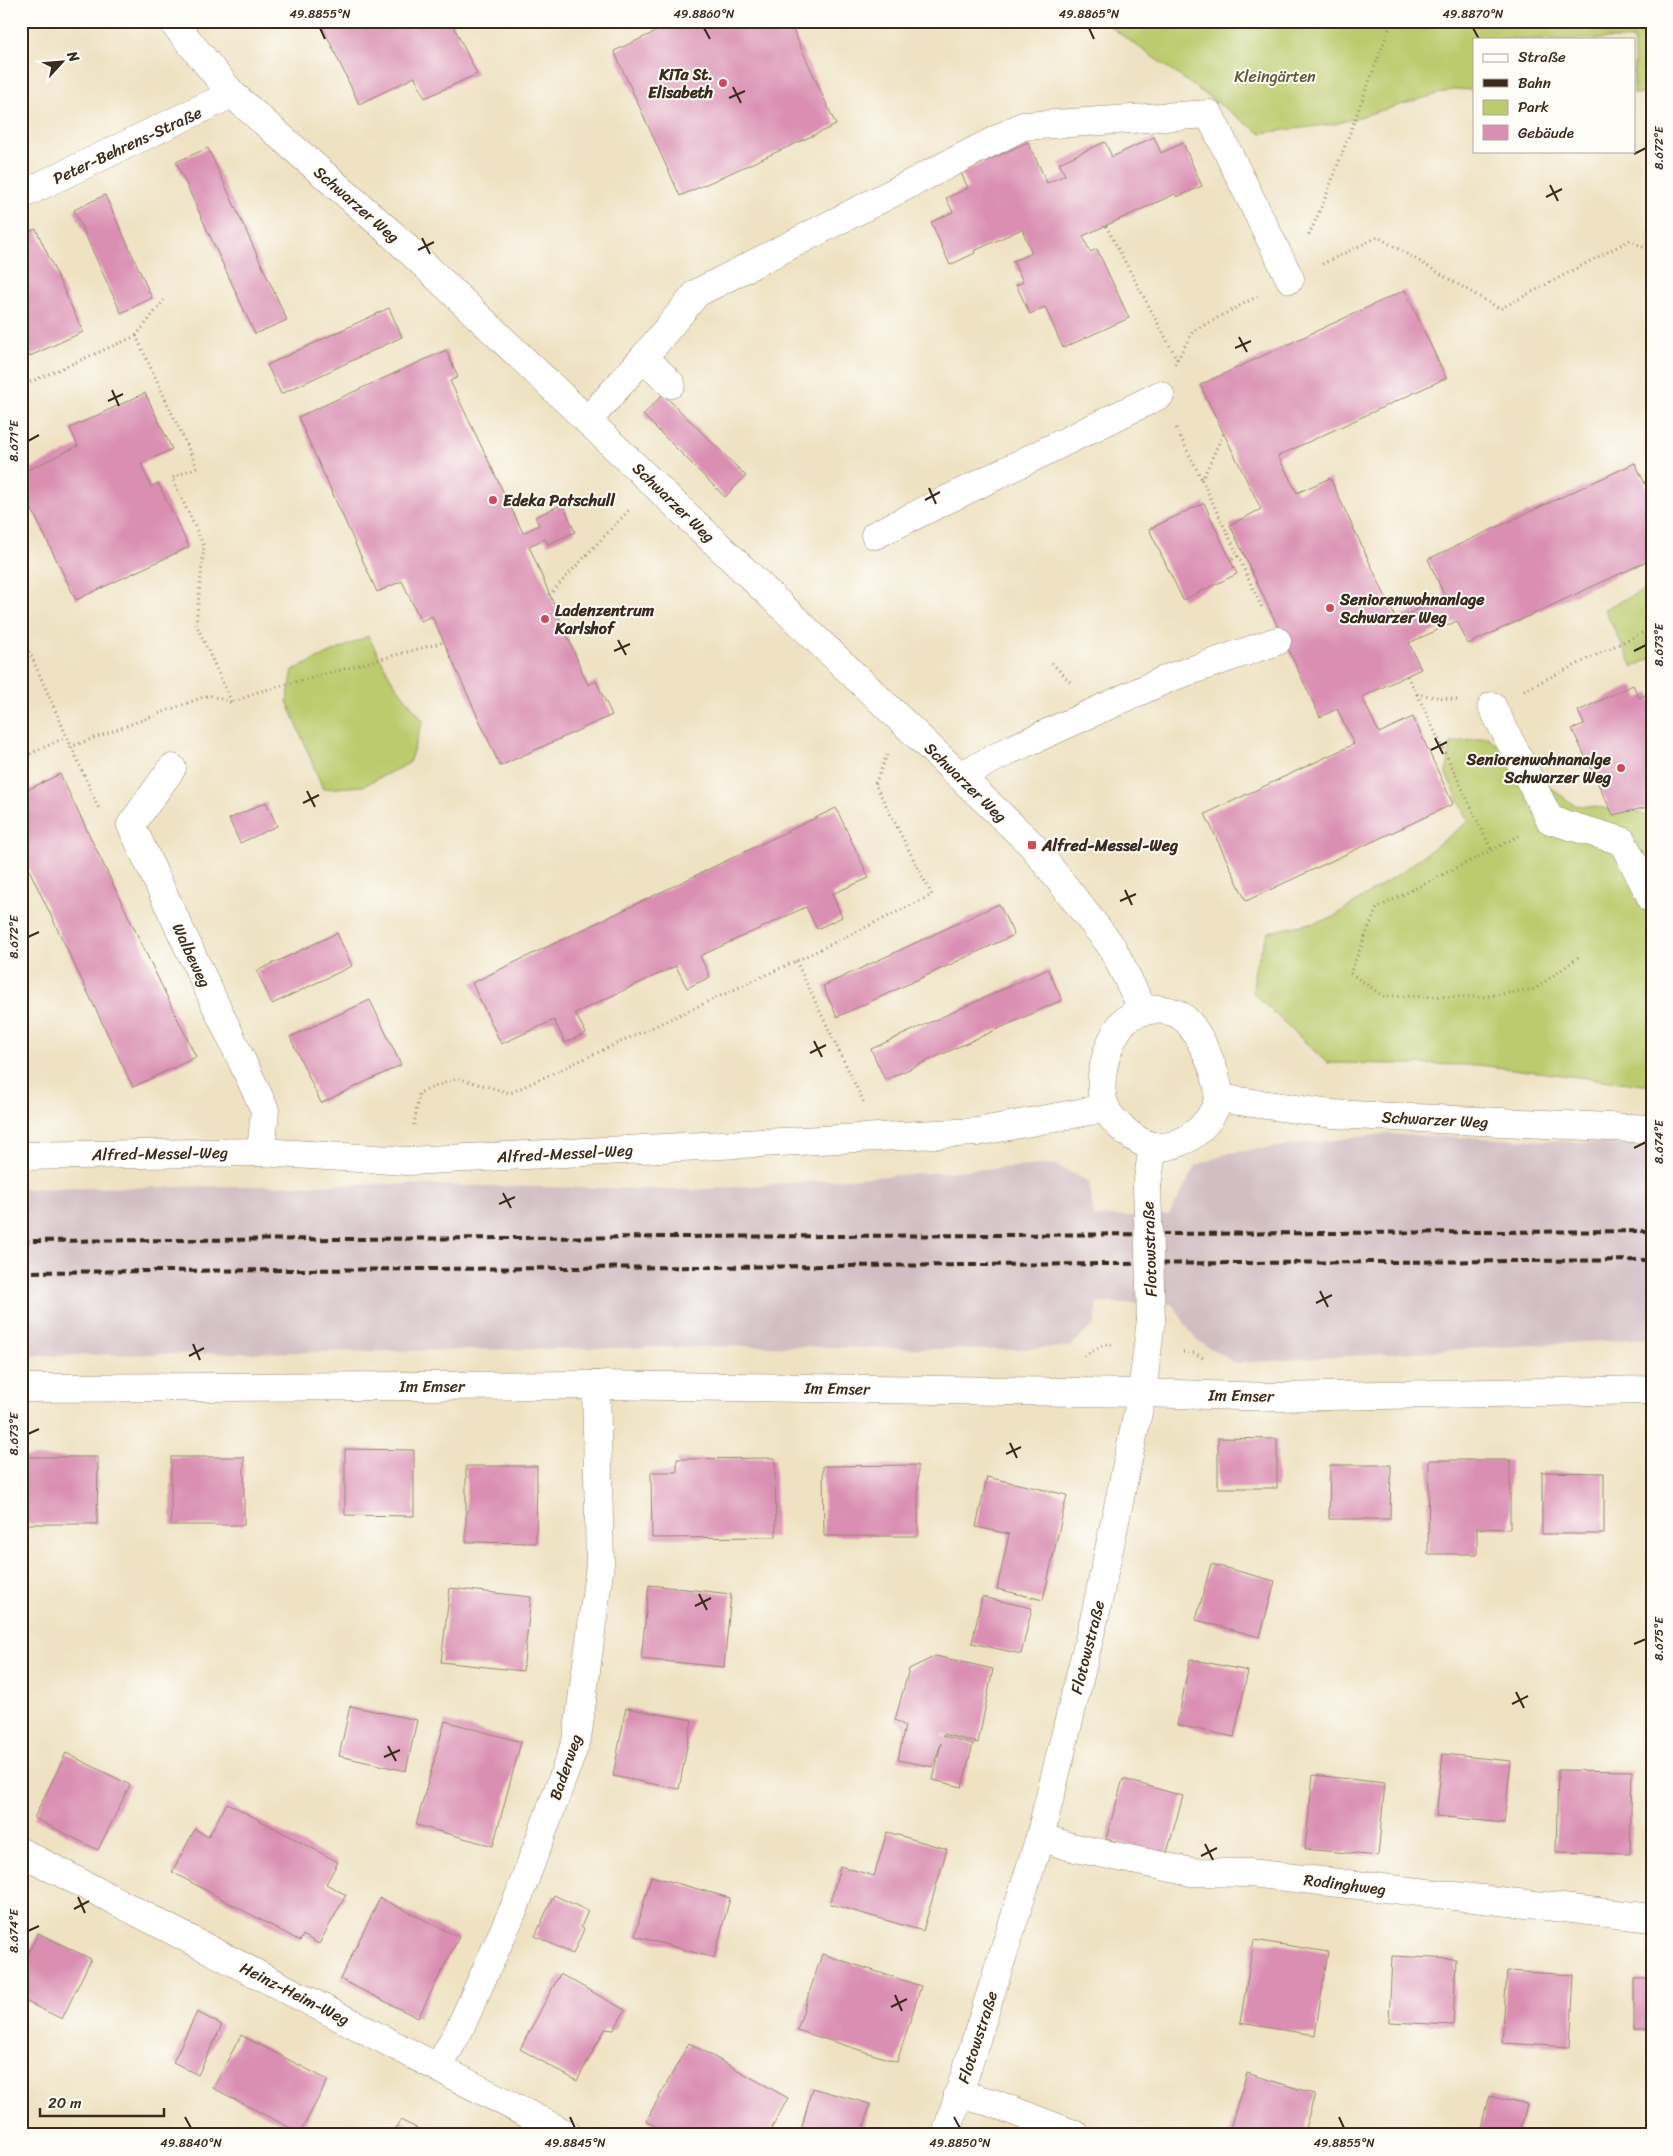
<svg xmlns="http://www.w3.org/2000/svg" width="1673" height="2156" viewBox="0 0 1673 2156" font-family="Sriracha,sans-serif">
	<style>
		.industrial { fill: #d2bec2 }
		.green { fill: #bccb6d; stroke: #7c7a46 }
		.building { fill: #da8fb2 }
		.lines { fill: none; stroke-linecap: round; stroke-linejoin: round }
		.minor-casing { stroke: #958670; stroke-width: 29 }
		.path { stroke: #958670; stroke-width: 3; stroke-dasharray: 1 4; stroke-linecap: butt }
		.minor { stroke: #fff; stroke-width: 28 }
		.rail { stroke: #3b2a1e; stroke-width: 4; stroke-dasharray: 8 4; stroke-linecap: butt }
		.minor-bridge-casing { stroke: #958670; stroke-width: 29; stroke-linecap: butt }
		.minor-bridge { stroke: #fff; stroke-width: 28 }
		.ticks { fill: none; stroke: #3b2a1e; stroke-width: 2 }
		.poi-dot { fill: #d1495b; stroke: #fdfcf7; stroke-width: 2 }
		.labels { text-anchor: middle; stroke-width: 4; stroke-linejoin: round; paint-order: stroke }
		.poi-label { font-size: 16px; font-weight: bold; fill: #3b2a1e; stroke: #fdfcf7; text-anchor: start }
		.park-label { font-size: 16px; fill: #625a36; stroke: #fdfcf7 }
		.street-label { font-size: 16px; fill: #3b2a1e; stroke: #fdfcf7 }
		.neatline { fill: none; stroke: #3b2a1e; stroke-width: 2 }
		.ticks-label { font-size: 12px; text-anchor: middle; fill: #3b2a1e }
	</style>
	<rect width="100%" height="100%" fill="#fdfcf7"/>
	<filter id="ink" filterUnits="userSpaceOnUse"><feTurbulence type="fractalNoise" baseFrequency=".02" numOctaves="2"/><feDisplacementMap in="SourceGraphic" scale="10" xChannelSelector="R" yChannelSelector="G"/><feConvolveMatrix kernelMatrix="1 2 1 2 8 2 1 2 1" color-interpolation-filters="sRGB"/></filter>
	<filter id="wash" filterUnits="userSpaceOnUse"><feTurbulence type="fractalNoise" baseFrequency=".0096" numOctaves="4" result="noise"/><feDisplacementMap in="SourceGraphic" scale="20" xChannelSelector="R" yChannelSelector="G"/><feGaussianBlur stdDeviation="1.12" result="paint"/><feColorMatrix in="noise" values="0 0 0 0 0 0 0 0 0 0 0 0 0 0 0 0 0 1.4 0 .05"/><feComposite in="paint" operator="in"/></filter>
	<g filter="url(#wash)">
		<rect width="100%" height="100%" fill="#efe2c3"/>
		<path class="industrial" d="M1384 1134 1652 1145V1338L1236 1363 1196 1340 1172 1304 1096 1303 1095 1324 1069 1347 999 1350 759 1346 21 1356V1189L385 1184 693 1190 1054 1164 1089 1182 1094 1217 1169 1215 1196 1166 1228 1153Z"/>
		<g class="green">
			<path d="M1102 21H1652V94H1634V39H1474V90L1455 89 1335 124 1260 133Z"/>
			<path d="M1652 586V658L1633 667 1604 609Z"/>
			<path d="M368 636 392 680 423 721 409 763 363 786 323 789 287 701 293 670Z"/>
			<path d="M1488 737 1530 772 1574 805 1634 811 1652 818V1086L1479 1065 1327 1063 1253 993 1255 967 1268 932 1330 919 1399 874 1469 821 1446 774 1451 743Z"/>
		</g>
		<g id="blocks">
			<g class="building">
				<path d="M320 21H451L477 74 425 98 415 77 359 104Z"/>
				<path d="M679 21H789L836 125 680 196 614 51Z"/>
				<path d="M1154 137 1161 153 1183 143 1202 186 1177 197 1175 194 1083 236 1090 252 1097 249 1129 318 1063 348 1045 307 1030 314 1016 285 1023 282 1013 261 1032 253 1022 229 974 251 975 253 950 265 931 222 953 212 946 198 968 188 961 173 1028 142 1047 183 1065 175 1059 163 1105 142 1112 157Z"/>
				<path d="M208 148 287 320 255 334 176 162Z"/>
				<path d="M105 195 152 298 121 313 74 210Z"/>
				<path d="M36 229 83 332 21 360V236Z"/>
				<path d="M1405 290 1446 378 1278 456 1297 493 1330 478 1396 619 1445 597 1428 559 1635 463 1652 498V559L1468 644 1457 621 1409 643 1421 669 1362 697 1379 733 1413 717 1453 804 1246 901 1205 814 1354 744 1337 709 1320 717 1230 525 1261 509 1200 385Z"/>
				<path d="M389 308 402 337 281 394 267 365Z"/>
				<path d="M446 350 458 377 450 381 523 533 539 525 535 517 563 504 575 532 548 544 545 539 529 546 588 685 596 681 612 715 500 766 432 616 421 621 402 581 377 592 298 417Z"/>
				<path d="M145 393 172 449 141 464 151 487 158 483 189 547 76 600 21 487V473L78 446 70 428Z"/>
				<path d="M663 394 746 476 725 497 643 415Z"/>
				<path d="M1204 503 1237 574 1183 600 1149 529Z"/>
				<path d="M1633 685 1639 698 1649 693 1652 701V806L1613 815 1572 729 1584 724 1578 711Z"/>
				<path d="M60 774 196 1057 133 1087 21 853V793Z"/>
				<path d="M266 802 277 826 240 843 229 819Z"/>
				<path d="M836 808 869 878 832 894 842 917 817 929 806 907 700 956 710 977 687 988 676 966 575 1013 586 1033 565 1043 554 1020 501 1044 472 983Z"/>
				<path d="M999 904 1014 935 837 1017 823 986Z"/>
				<path d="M337 933 352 966 272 1004 257 971Z"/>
				<path d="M1048 969 1062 1000 885 1080 871 1049Z"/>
				<path d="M370 1000 401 1065 321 1103 290 1037Z"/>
				<path d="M1218 1438 1277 1439V1488H1218Z"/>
				<path d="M345 1449 414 1450V1516L345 1515Z"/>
				<path d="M21 1457H98L97 1524H21Z"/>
				<rect x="171" y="1457" width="73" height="68"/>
				<path d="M775 1458 776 1537 652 1538 651 1472H677V1459Z"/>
				<path d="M1429 1460H1510V1529L1477 1528V1554H1428Z"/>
				<path d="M918 1465V1536H824L823 1466Z"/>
				<path d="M1330 1465H1391L1390 1519H1329Z"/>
				<path d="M466 1466H537L536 1543 466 1542Z"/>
				<path d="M1542 1472 1604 1473V1534H1542Z"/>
				<path d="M987 1477 1067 1495 1043 1600 997 1589 1009 1534 976 1527Z"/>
				<path d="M1211 1564 1275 1581 1260 1637 1196 1620Z"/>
				<path d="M649 1585 731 1594 724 1667 641 1659Z"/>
				<path d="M450 1588 531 1597 523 1671 441 1662Z"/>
				<path d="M982 1597 1032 1608 1021 1654 972 1643Z"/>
				<path d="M936 1656 993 1669 978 1743 943 1734V1736L973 1744 962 1787 933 1780 941 1743 933 1767 898 1760 905 1726 895 1720 909 1669Z"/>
				<path d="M1190 1659 1248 1671 1234 1737 1177 1725Z"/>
				<path d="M350 1706 417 1720 406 1771 339 1756Z"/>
				<path d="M626 1708 692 1720 679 1789 613 1776Z"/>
				<path d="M445 1721 521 1742 493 1846 416 1825Z"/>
				<path d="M66 1753 130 1785 98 1850 34 1818Z"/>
				<path d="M1443 1754 1511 1761 1504 1823 1436 1816Z"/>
				<path d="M1558 1770 1632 1771 1630 1854 1556 1852Z"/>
				<path d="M1313 1775 1385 1783 1378 1856 1305 1849Z"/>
				<path d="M1123 1779 1183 1796 1166 1856 1106 1839Z"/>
				<path d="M227 1803 338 1862 326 1884 346 1895 319 1944 303 1935 300 1941 172 1872 195 1829 208 1837Z"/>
				<path d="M887 1832 947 1849 923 1931 830 1904 840 1866 874 1876Z"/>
				<path d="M651 1876 730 1898 714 1958 635 1936Z"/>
				<path d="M554 1895 588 1911 581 1927 584 1929 573 1954 535 1936Z"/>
				<path d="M380 1898 459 1937 418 2018 340 1979Z"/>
				<path d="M38 1933 91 1959 62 2019 21 1999V1968Z"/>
				<path d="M1254 1940 1328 1952 1315 2035 1240 2023Z"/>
				<path d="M822 1954 921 1986 897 2062 797 2030Z"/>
				<path d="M1392 1956 1456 1959 1453 2025 1389 2022Z"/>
				<path d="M1507 1971 1574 1975 1570 2047 1502 2043Z"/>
				<path d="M560 1974 625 2010 614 2030 605 2029 577 2081 520 2049Z"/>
				<rect x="1634" y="1979" width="18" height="52"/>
				<path d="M197 2012 222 2025 198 2075 173 2062Z"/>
				<path d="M241 2035 328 2080 300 2133 213 2088Z"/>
				<path d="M689 2043 788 2098 768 2135H670L646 2121Z"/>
				<path d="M1247 2073 1315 2094 1303 2135H1228Z"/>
				<path d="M812 2088 870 2104 862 2135H800Z"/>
				<path d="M1489 2096 1527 2105 1519 2135H1479Z"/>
				<path d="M400 2120 431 2135H393Z"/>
				<path d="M1426 2127 1449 2134V2135H1424Z"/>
			</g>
		</g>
	</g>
	<g filter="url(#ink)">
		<use href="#blocks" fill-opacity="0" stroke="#958670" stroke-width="1"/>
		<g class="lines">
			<g class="minor-casing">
				<g id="minor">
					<path d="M172 21 232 94 393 235 1032 845 1112 947 1143 1010"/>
					<path d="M21 195 232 94"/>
					<path d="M644 357 697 293 1023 126 1209 114 1290 279"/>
					<path d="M588 420 644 357 671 384"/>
					<path d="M875 535 1160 395"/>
					<path d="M1492 706 1550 820 1622 841 1652 899"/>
					<path d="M172 768 131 825 265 1110 261 1152"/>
					<path d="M960 776 1010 750 1169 678 1277 641"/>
					<path d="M1158 1009C1169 1011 1178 1012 1186 1020 1199 1032 1222 1081 1218 1099 1216 1110 1210 1118 1203 1126 1193 1138 1170 1150 1153 1146 1137 1143 1113 1123 1106 1109 1095 1085 1106 1045 1121 1025 1130 1013 1145 1010 1158 1009Z"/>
					<path d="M1218 1098 1331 1114 1652 1129"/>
					<path d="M21 1156 261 1152 408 1161 977 1132 1106 1108"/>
					<path d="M1147 1186 1153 1146"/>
					<path d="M21 1388 596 1385 1142 1393 1273 1397 1652 1390"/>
					<path d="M1040 1837 1071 1847 1191 1872 1250 1873 1652 1918"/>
					<path d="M21 1852 568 2135"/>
					<path d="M439 2066 460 2028 515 1906 577 1739 600 1564 596 1385"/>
					<path d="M958 2094 993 2103 1076 2135"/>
					<path d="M946 2135 1040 1837 1096 1611 1142 1393 1151 1320"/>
				</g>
			</g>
			<g class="path">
				<path d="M1106 226 1177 359"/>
				<path d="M1309 235 1326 196 1392 21"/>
				<path d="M1322 264 1378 237 1500 309 1630 240 1652 252"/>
				<path d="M136 336 164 300"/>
				<path d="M1175 364 1193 331 1258 296"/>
				<path d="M21 386 136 336 197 467 172 478 204 546 196 624 232 703"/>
				<path d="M1176 428 1202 480"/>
				<path d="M1223 434 1202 480 1238 556 1231 560"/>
				<path d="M1238 556 1262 608"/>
				<path d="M549 595 629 510"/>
				<path d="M21 633 99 809"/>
				<path d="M1052 663 1072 684"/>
				<path d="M1407 676 1417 694 1457 700"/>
				<path d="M1524 690 1652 628"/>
				<path d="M1417 694 1492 851"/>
				<path d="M70 747 209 695 232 703 258 692 444 642"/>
				<path d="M21 758 66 737"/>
				<path d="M1519 836 1377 908 1350 973 1383 996 1482 997 1535 989 1580 956"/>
				<path d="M796 961 864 1103"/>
				<path d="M414 1125 419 1093 457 1078 510 1093 796 961 932 895 875 784 887 755"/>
				<path d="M1183 1352 1194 1353 1203 1358"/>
				<path d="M1084 1356 1105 1344 1112 1345"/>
			</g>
			<use href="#minor" class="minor"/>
			<g class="rail">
				<path d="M21 1241 1652 1231"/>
				<path d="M21 1272 1652 1260"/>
			</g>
			<g class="minor-bridge-casing">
				<path id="minor-bridge" d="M1147 1186 1151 1320"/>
			</g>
			<use href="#minor-bridge" class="minor-bridge"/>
		</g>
	</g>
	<path class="ticks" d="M320 28 325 39M704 28 710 39M1089 28 1094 39M1473 28 1479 39M733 87 741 103M729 98 745 91M1634 154 1646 148M1550 185 1558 201M1546 197 1562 189M422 238 430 254M418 250 434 242M1239 337 1247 352M1235 348 1251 341M112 390 119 406M108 401 123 394M28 441 39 435M929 488 936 504M925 500 940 492M618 640 626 655M614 651 630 644M1634 651 1646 645M1435 738 1443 754M1431 750 1447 742M307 791 315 807M303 803 319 795M1125 890 1132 905M1120 901 1136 894M28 937 39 932M814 1041 822 1057M810 1053 826 1045M1634 1148 1646 1142M503 1193 511 1208M499 1204 515 1197M1320 1291 1328 1307M1316 1303 1332 1295M193 1344 200 1360M189 1356 204 1348M28 1434 39 1429M1010 1443 1017 1458M1006 1454 1021 1447M699 1594 707 1610M695 1606 711 1598M1634 1644 1646 1639M1516 1692 1524 1708M1512 1704 1528 1696M388 1746 396 1761M384 1757 400 1750M1205 1844 1213 1860M1201 1856 1217 1848M78 1897 85 1913M74 1909 89 1901M28 1931 39 1926M895 1995 902 2011M891 2007 907 1999M185 2117 191 2128M570 2117 575 2128M954 2117 960 2128M1339 2117 1344 2128"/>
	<g class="poi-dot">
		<circle cx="723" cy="83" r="5"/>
		<circle cx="493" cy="500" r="5"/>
		<circle cx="1330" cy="608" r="5"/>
		<circle cx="545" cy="619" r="5"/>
		<circle cx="1621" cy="768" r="5"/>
		<rect x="1027" y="840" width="10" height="10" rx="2.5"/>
	</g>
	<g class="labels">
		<g class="poi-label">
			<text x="713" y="80" text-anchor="end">KiTa St.<tspan x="713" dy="18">Elisabeth</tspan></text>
			<text x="503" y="506">Edeka Patschull</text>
			<text x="1340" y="605">Seniorenwohnanlage<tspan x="1340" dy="18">Schwarzer Weg</tspan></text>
			<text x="555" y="616">Ladenzentrum<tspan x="555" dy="18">Karlshof</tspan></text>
			<text x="1611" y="765" text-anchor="end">Seniorenwohnanalge<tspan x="1611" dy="18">Schwarzer Weg</tspan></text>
			<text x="1042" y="851">Alfred-Messel-Weg</text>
		</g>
		<g class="park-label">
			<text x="1275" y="82">Kleingärten</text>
		</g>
		<g class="street-label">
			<text transform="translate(127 145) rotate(-25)" y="6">Peter-Behrens-Straße</text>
			<text transform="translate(357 204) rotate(41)" y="6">Schwarzer Weg</text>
			<text transform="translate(674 502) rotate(44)" y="6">Schwarzer Weg</text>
			<text transform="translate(966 782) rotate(44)" y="6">Schwarzer Weg</text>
			<text transform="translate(192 955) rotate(65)" y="6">Walbeweg</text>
			<text transform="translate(1435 1119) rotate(3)" y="6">Schwarzer Weg</text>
			<text transform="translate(160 1153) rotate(-1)" y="6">Alfred-Messel-Weg</text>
			<text transform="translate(565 1153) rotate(-3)" y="6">Alfred-Messel-Weg</text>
			<text transform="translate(1149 1249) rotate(-92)" y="6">Flotowstraße</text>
			<text x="432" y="1392">Im Emser</text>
			<text transform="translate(837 1388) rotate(1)" y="6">Im Emser</text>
			<text transform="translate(1241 1395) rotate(1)" y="6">Im Emser</text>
			<text transform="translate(1087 1647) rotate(-76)" y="6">Flotowstraße</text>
			<text transform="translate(565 1767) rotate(-71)" y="6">Baderweg</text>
			<text transform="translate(1345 1884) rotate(7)" y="6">Rodinghweg</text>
			<text transform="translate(295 1993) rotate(27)" y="6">Heinz-Heim-Weg</text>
			<text transform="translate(977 2037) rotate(-72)" y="6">Flotowstraße</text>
		</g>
	</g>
	<rect width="1673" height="2156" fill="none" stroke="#fdfcf7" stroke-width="55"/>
	<rect x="1473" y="38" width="162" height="115" fill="#fdfcf7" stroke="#afa8a0"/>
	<rect x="1483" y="54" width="25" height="8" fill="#ffffff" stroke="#afa8a0"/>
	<text x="1518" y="62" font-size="15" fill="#3b2a1e">Straße</text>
	<rect x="1483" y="79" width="25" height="8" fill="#3b2a1e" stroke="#afa8a0"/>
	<text x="1518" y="88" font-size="15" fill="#3b2a1e">Bahn</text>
	<rect x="1483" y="100" width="25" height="15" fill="#bccb6d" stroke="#afa8a0"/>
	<text x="1518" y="112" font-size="15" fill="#3b2a1e">Park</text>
	<rect x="1483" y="125" width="25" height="15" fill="#da8fb2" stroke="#afa8a0"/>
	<text x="1518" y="138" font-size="15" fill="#3b2a1e">Gebäude</text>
	<g transform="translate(62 62) rotate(64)" stroke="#fdfcf7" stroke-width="4" paint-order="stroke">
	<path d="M0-4L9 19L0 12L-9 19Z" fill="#3b2a1e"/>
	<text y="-8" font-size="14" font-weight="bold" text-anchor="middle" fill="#3b2a1e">N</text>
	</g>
	<path d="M40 2108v8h124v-8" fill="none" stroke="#3b2a1e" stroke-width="2.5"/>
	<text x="48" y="2108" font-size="15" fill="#3b2a1e" stroke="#fdfcf7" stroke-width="4" paint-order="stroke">20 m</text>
	<rect x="28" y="28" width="1618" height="2100" class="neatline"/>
	<g class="ticks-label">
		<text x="320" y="18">49.8855°N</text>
		<text x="704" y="18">49.8860°N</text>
		<text x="1089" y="18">49.8865°N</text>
		<text x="1473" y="18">49.8870°N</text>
		<text transform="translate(1659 148) rotate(-90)" y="4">8.672°E</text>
		<text transform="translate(14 441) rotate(-90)" y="4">8.671°E</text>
		<text transform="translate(1659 645) rotate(-90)" y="4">8.673°E</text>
		<text transform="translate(14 937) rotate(-90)" y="4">8.672°E</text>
		<text transform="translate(1659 1142) rotate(-90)" y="4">8.674°E</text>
		<text transform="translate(14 1434) rotate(-90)" y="4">8.673°E</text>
		<text transform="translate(1659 1639) rotate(-90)" y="4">8.675°E</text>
		<text transform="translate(14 1931) rotate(-90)" y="4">8.674°E</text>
		<text x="191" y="2147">49.8840°N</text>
		<text x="575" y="2147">49.8845°N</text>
		<text x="960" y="2147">49.8850°N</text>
		<text x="1344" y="2147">49.8855°N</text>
	</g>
</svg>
